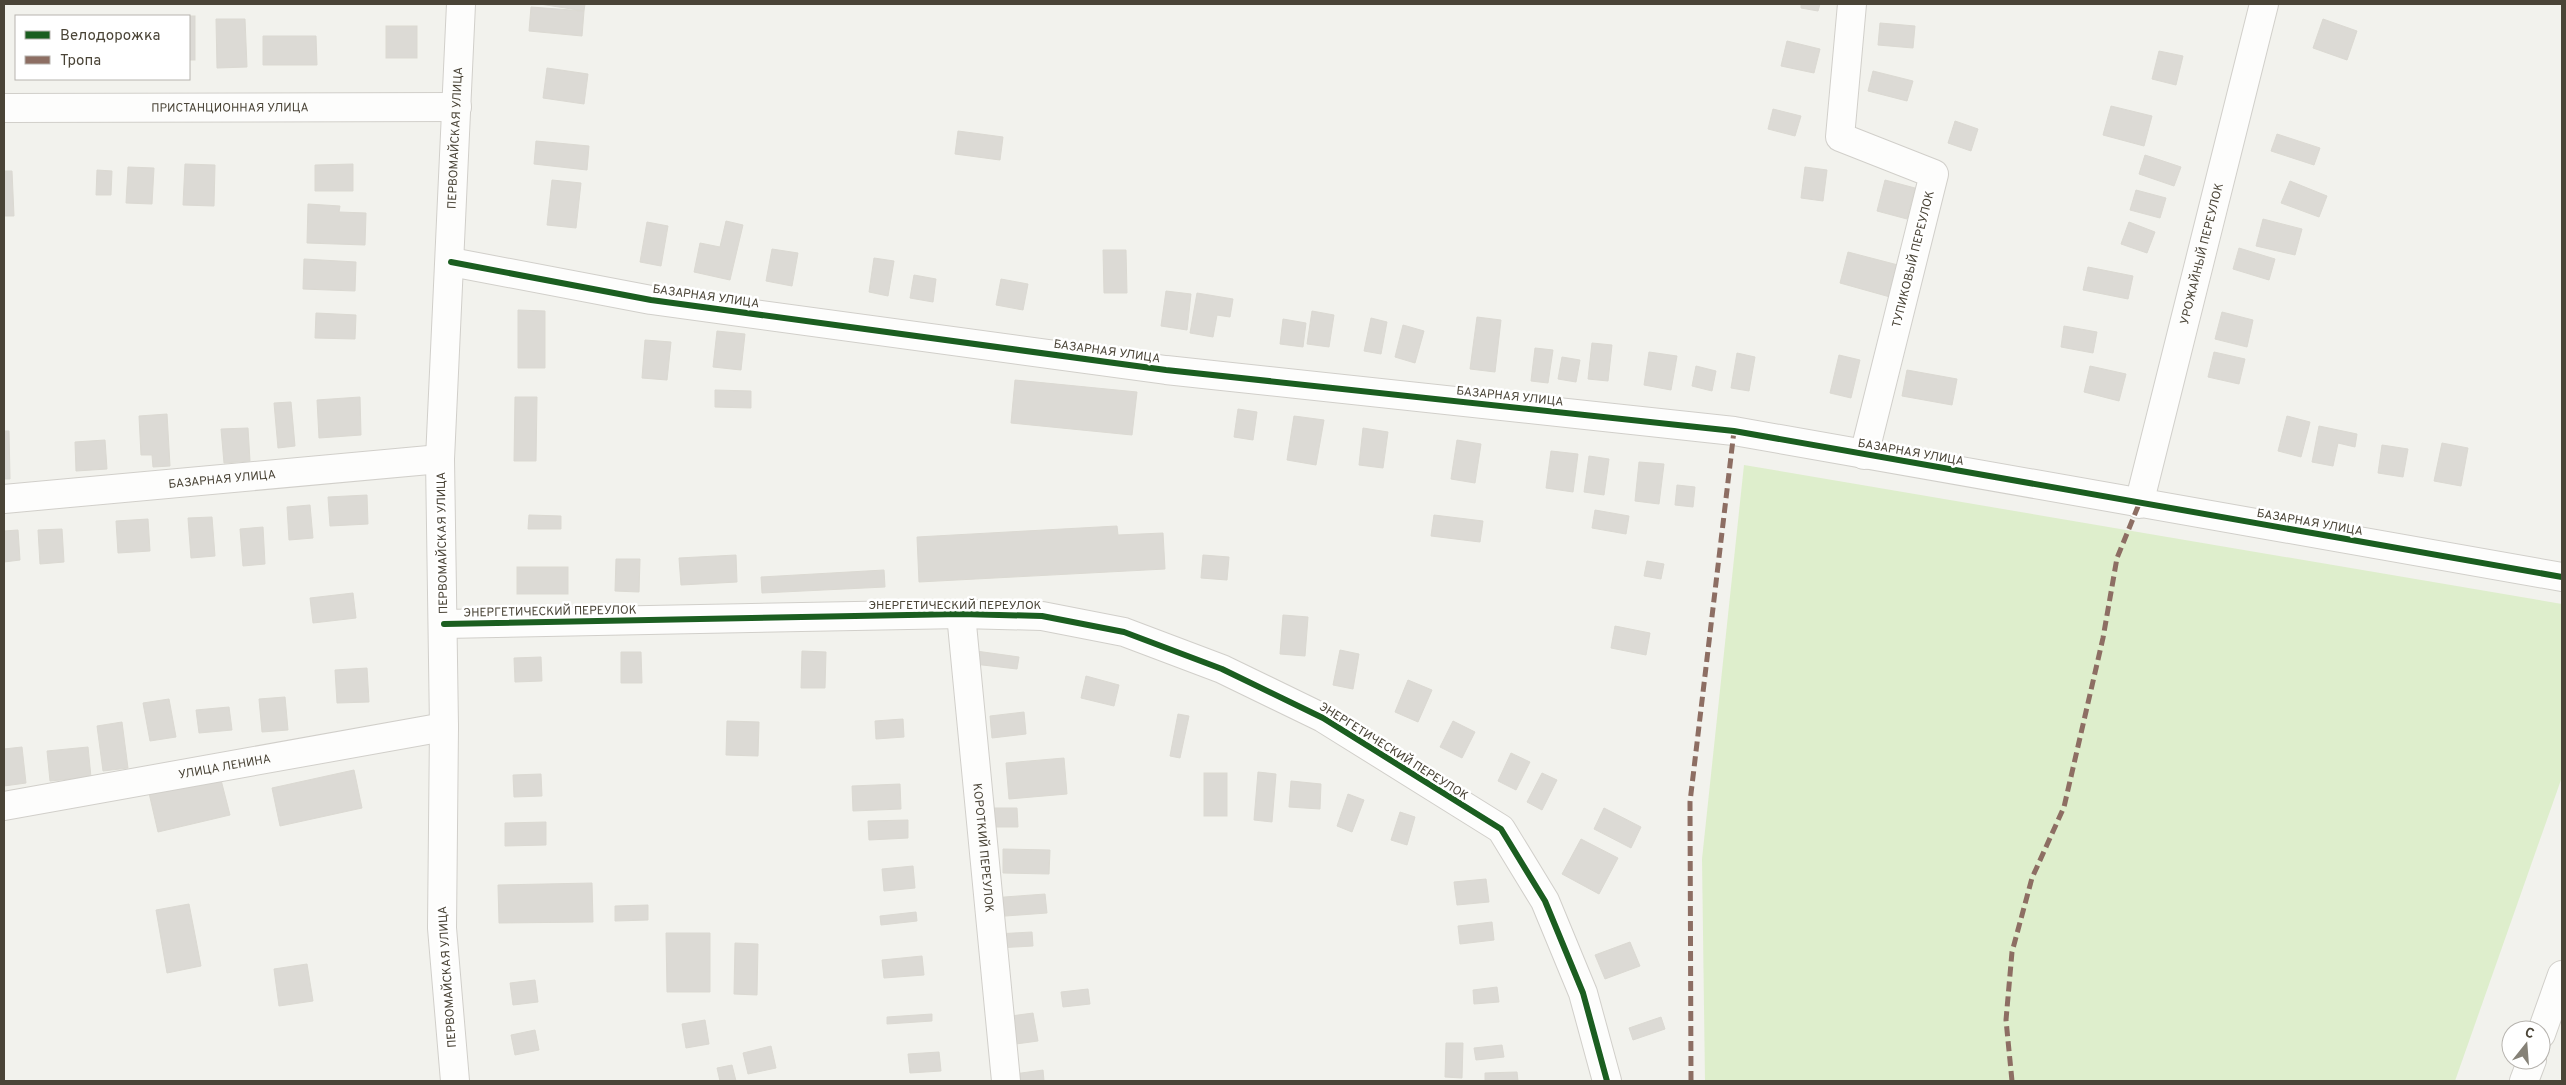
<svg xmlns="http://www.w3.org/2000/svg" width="2566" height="1085" viewBox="0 0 2566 1085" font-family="Overpass,sans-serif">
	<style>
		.green { fill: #deeecc }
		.building { fill: #dcdad5; stroke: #dbd9d2 }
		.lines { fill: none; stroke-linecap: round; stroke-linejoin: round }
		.minor-casing { stroke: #d1cfca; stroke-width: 30 }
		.minor { stroke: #fdfdfc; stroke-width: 28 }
		.quiet { stroke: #8d6e63; stroke-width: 5; stroke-dasharray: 10 5; stroke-linecap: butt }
		.cycleway-casing { stroke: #fff; stroke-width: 9 }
		.cycleway { stroke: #1b5e20; stroke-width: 6 }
		.labels { text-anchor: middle; stroke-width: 5; stroke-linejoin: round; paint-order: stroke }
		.street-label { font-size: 12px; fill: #4a4437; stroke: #fff }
	</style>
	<rect width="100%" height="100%" fill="#f2f2ed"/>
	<path class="green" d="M1744 465 2562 604V777L2455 1081H1705L1702 859Z"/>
	<g class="building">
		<path d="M540 4H585L584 11Z"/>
		<path d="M1801 4H1820L1818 11 1801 8Z"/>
		<path d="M531 7 584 11 582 36 529 31Z"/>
		<rect x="189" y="16" width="6" height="44"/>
		<path d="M216 19H245L247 67 217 68Z"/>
		<path d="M2323 19 2357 31 2347 60 2313 48Z"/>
		<path d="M1880 23 1915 26 1913 48 1878 45Z"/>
		<rect x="386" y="26" width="31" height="32"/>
		<path d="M263 36H316L317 65H263Z"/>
		<path d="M1787 41 1820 49 1814 73 1781 66Z"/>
		<path d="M2159 51 2183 56 2176 85 2152 79Z"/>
		<path d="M547 68 588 74 584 104 543 98Z"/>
		<path d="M1873 71 1913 81 1907 101 1868 91Z"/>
		<path d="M2111 106 2152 116 2144 146 2103 135Z"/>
		<path d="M1773 109 1801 116 1795 136 1768 129Z"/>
		<path d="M1955 121 1978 129 1971 151 1948 143Z"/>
		<path d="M958 131 1003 137 1000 160 955 154Z"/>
		<path d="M2277 134 2320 148 2314 165 2271 151Z"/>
		<path d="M536 141 589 146 587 170 534 164Z"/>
		<path d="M2145 155 2181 167 2174 186 2139 174Z"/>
		<path d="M185 164 215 165 214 206 183 205Z"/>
		<path d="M353 164V191H315V165Z"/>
		<path d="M128 167 154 168 152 204 126 203Z"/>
		<path d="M1805 167 1827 170 1823 201 1801 198Z"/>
		<path d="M97 170 112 171 111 195H96Z"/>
		<path d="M4 171H12L14 216H4Z"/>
		<path d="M552 180 581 183 576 228 547 225Z"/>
		<path d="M1885 180 1915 188 1907 219 1877 211Z"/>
		<path d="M2290 181 2327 196 2319 217 2281 203Z"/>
		<path d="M2136 190 2166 198 2160 218 2130 210Z"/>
		<path d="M308 204 340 206 339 212 366 213 365 245 307 243Z"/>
		<path d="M2263 219 2302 229 2295 255 2256 246Z"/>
		<path d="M726 221 743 225 730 280 694 272 700 243 720 247Z"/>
		<path d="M647 222 668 226 661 266 640 262Z"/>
		<path d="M2129 222 2155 232 2147 253 2121 244Z"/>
		<path d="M2239 248 2275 259 2269 280 2233 269Z"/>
		<path d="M772 249 798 253 792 286 766 281Z"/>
		<path d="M1103 250H1126L1127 293H1104Z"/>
		<path d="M1848 252 1898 265 1890 297 1840 283Z"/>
		<path d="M874 258 894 261 888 296 869 292Z"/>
		<path d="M304 259 356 262 355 291 303 289Z"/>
		<path d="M2088 267 2133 276 2128 299 2083 290Z"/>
		<path d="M914 275 936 279 933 302 910 298Z"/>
		<path d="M1001 279 1028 284 1023 310 996 305Z"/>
		<path d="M1166 291 1191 294 1187 330 1161 326Z"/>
		<path d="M1197 293 1233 299 1230 317 1217 315 1213 337 1190 333Z"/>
		<path d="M518 310 545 311V368H518Z"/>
		<path d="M1312 311 1334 315 1329 347 1307 344Z"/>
		<path d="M2222 312 2253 320 2247 347 2215 339Z"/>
		<path d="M316 313 356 315 355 339 315 338Z"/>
		<path d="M1477 317 1501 320 1495 372 1470 369Z"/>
		<path d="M1371 318 1387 322 1381 354 1364 351Z"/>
		<path d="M1283 319 1306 323 1303 347 1280 344Z"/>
		<path d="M1403 325 1424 331 1415 363 1395 357Z"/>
		<path d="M2064 326 2097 332 2093 353 2061 347Z"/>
		<path d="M717 331 745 334 741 370 713 367Z"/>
		<path d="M645 340 671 342 667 380 642 378Z"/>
		<path d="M1592 343 1612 345 1608 381 1588 379Z"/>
		<path d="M1535 348 1553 350 1548 383 1531 381Z"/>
		<path d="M1649 352 1677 356 1671 390 1644 385Z"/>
		<path d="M2214 352 2245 359 2239 384 2208 377Z"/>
		<path d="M1737 353 1755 357 1749 391 1731 388Z"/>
		<path d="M1839 355 1860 360 1851 398 1830 393Z"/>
		<path d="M1562 357 1580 360 1576 382 1558 379Z"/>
		<path d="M1696 366 1716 371 1712 391 1692 386Z"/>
		<path d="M2090 366 2126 374 2119 401 2084 392Z"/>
		<path d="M1907 370 1957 379 1952 405 1902 396Z"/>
		<path d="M1015 380 1137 392 1132 435 1011 423Z"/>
		<path d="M715 390 751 391V408L715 407Z"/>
		<path d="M360 397 361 435 319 438 317 400Z"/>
		<path d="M515 397H537L536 461H514Z"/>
		<path d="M291 402 295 446 278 448 274 403Z"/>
		<path d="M1238 409 1257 412 1253 440 1234 437Z"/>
		<path d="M167 414 170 466 153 467 152 455H141L139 416Z"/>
		<path d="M1294 416 1324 420 1316 465 1287 460Z"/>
		<path d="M2287 416 2310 422 2301 457 2278 451Z"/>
		<path d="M2319 426 2357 434 2355 447 2338 443 2333 466 2312 462Z"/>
		<path d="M248 428 250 461 224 463 221 429Z"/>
		<path d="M1363 428 1388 432 1383 468 1359 465Z"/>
		<path d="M4 431H9L10 479H4Z"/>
		<path d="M105 440 107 469 76 471 75 442Z"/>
		<path d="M1457 440 1481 444 1475 483 1451 479Z"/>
		<path d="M2442 443 2468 448 2461 486 2434 481Z"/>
		<path d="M2382 445 2408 449 2403 477 2378 473Z"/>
		<path d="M1551 451 1578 454 1573 492 1546 488Z"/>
		<path d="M1589 456 1609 459 1604 495 1584 492Z"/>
		<path d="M1639 462 1664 464 1659 504 1635 501Z"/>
		<path d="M1677 485 1695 487 1693 507 1675 505Z"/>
		<path d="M367 495 368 524 330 526 328 497Z"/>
		<path d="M310 505 313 538 289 540 287 507Z"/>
		<path d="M1595 510 1629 516 1626 534 1592 528Z"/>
		<path d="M529 515 561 516V529H528Z"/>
		<path d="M1434 515 1483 521 1480 542 1431 536Z"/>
		<path d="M212 517 215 556 191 558 188 518Z"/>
		<path d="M148 519 150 551 118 553 116 521Z"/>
		<path d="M1117 526 1118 535 1163 533 1165 569 919 582 917 537Z"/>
		<path d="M263 527 265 564 243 566 240 529Z"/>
		<path d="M62 529 64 562 40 564 38 530Z"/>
		<path d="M18 530 20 560 4 562V531Z"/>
		<path d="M736 555 737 582 681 585 679 558Z"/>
		<path d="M1203 555 1229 557 1227 580 1201 578Z"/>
		<path d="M616 559H640L639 592 615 591Z"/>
		<path d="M1647 561 1664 564 1661 579 1644 576Z"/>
		<rect x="517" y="567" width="51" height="27"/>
		<path d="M884 570 885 587 762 593 761 577Z"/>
		<path d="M353 593 356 618 313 623 310 598Z"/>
		<path d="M1283 615 1308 617 1305 656 1280 654Z"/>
		<path d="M1615 626 1650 633 1646 655 1611 648Z"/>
		<path d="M1340 650 1359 654 1353 689 1333 685Z"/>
		<path d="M802 651 826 652 825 688H801Z"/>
		<path d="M976 651 1019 657 1017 669 974 664Z"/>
		<path d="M621 652H641L642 683H621Z"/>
		<path d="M541 657 542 681 515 682 514 658Z"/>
		<path d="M367 668 369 702 337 703 335 670Z"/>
		<path d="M1086 676 1119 685 1114 706 1081 698Z"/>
		<path d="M1408 680 1432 690 1418 722 1395 712Z"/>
		<path d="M285 697 288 730 262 732 259 699Z"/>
		<path d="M169 699 176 737 150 741 143 703Z"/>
		<path d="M229 707 232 730 199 733 196 710Z"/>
		<path d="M1024 712 1026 734 992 738 990 716Z"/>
		<path d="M1178 714 1189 716 1180 758 1170 756Z"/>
		<path d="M903 719 904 737 876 739 875 721Z"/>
		<path d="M727 721 759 722 758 756 726 755Z"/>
		<path d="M1453 721 1475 732 1462 758 1440 747Z"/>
		<path d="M122 722 128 768 103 771 97 726Z"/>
		<path d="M22 747 26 783 4 786V749Z"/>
		<path d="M88 747 91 777 50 781 47 751Z"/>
		<path d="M1511 753 1530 762 1516 790 1498 781Z"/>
		<path d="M1064 758 1067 794 1009 799 1006 763Z"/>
		<path d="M354 770 362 808 280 826 272 788Z"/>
		<path d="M1258 772 1276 774 1272 822 1254 820Z"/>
		<rect x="1204" y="773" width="23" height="43"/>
		<path d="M1542 773 1557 780 1542 810 1527 802Z"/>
		<path d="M541 774 542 796 514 797 513 775Z"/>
		<path d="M220 776 230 815 158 832 149 793Z"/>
		<path d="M1291 781 1321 784 1320 809 1289 807Z"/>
		<path d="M900 784 901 809 853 811 852 786Z"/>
		<path d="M1348 794 1364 800 1352 832 1337 826Z"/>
		<path d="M989 808H1017L1018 827H989Z"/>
		<path d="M1604 808 1641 827 1631 848 1594 829Z"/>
		<path d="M1400 812 1415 817 1407 845 1391 840Z"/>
		<path d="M908 820V838L869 840 868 821Z"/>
		<path d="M546 822V845L505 846V823Z"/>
		<path d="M1581 839 1618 858 1599 894 1562 874Z"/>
		<path d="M1003 849 1050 850 1049 874 1003 873Z"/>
		<path d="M913 866 915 888 884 891 882 869Z"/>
		<path d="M1486 879 1489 902 1457 905 1454 882Z"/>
		<path d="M592 883 593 922 499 923 498 885Z"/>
		<path d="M1045 894 1047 913 992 917 991 898Z"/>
		<path d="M189 904 201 966 167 973 156 910Z"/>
		<path d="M648 905V920L615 921V906Z"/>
		<path d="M916 912 917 921 881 925 880 916Z"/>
		<path d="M1492 922 1494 940 1460 944 1458 926Z"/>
		<path d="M1032 932 1033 946 997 948 996 934Z"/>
		<path d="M666 933H710V992H667Z"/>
		<path d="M1630 942 1640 966 1605 979 1595 955Z"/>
		<path d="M735 943 758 944 757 995 734 994Z"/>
		<path d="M922 956 924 975 884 978 882 960Z"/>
		<path d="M307 964 313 1001 279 1006 274 969Z"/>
		<path d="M535 980 538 1002 513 1005 510 983Z"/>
		<path d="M1497 987 1499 1002 1474 1004 1473 990Z"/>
		<path d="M1088 989 1090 1004 1063 1007 1061 992Z"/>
		<path d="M1033 1013 1038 1041 1016 1044 1011 1016Z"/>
		<path d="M932 1014V1021L887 1024V1017Z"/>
		<path d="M1661 1017 1665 1029 1633 1040 1629 1028Z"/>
		<path d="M705 1020 709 1044 686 1048 682 1024Z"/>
		<path d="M535 1030 539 1050 515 1055 511 1035Z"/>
		<path d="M1446 1043H1463L1462 1078 1445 1077Z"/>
		<path d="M1502 1045 1504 1057 1476 1060 1474 1048Z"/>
		<path d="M771 1046 776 1068 748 1074 743 1053Z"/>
		<path d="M939 1052 941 1071 910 1073 908 1054Z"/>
		<path d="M732 1065 736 1081H720L717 1068Z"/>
		<path d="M1043 1070 1044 1081H1015L1014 1074Z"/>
		<path d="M1517 1072 1518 1081H1485V1073Z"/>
	</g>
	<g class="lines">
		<g class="minor-casing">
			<g id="minor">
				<path d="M1852 4 1840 137 1934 174 1864 455"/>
				<path id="s1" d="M4 108 457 107"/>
				<path d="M451 262 651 300 1166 370 1734 431 2562 577"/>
				<path id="s2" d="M4 499 440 459"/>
				<path id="s3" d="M2139 504 2264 4"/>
				<path id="s4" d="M961 614 1006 1081"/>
				<path d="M444 624 961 614 1042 616 1124 632 1222 669 1323 718 1501 829 1545 901 1583 993 1607 1081"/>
				<path id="s5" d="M4 806 444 727"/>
				<path d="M2541 1034 2562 975"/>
				<path id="s6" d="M455 1081 442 928 444 727 440 459 461 4"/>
				<path d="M2524 1081 2532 1060"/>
			</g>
		</g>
		<use href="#minor" class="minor"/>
		<g class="quiet">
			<path d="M1691 1081 1690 802 1734 431"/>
			<path d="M2012 1081 2006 1020 2012 952 2032 878 2064 807 2103 638 2117 558 2139 504"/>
		</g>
		<g class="cycleway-casing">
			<g id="cycleway">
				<path d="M451 262 651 300 1166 370 1734 431 2562 577"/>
				<path d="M444 624 961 614 1042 616 1124 632 1222 669 1323 718 1501 829 1545 901 1583 993 1607 1081"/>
			</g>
		</g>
		<use href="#cycleway" class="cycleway"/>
	</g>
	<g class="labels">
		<g class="street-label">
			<text dy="4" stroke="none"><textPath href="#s1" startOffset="226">ПРИСТАНЦИОННАЯ УЛИЦА</textPath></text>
			<text dy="4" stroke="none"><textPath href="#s6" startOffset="944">ПЕРВОМАЙСКАЯ УЛИЦА</textPath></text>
			<text dy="4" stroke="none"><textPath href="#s3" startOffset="258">УРОЖАЙНЫЙ ПЕРЕУЛОК</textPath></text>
			<text transform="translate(1913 259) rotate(-76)" y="4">ТУПИКОВЫЙ ПЕРЕУЛОК</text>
			<text transform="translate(706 296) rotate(8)" y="4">БАЗАРНАЯ УЛИЦА</text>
			<text transform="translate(1107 351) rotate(8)" y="4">БАЗАРНАЯ УЛИЦА</text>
			<text transform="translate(1510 396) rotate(6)" y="4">БАЗАРНАЯ УЛИЦА</text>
			<text transform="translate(1911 452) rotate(10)" y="4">БАЗАРНАЯ УЛИЦА</text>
			<text dy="4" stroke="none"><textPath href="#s2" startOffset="219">БАЗАРНАЯ УЛИЦА</textPath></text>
			<text transform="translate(2310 522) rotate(10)" y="4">БАЗАРНАЯ УЛИЦА</text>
			<text transform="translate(442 543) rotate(-91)" y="4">ПЕРВОМАЙСКАЯ УЛИЦА</text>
			<text x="955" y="609">ЭНЕРГЕТИЧЕСКИЙ ПЕРЕУЛОК</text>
			<text transform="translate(550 611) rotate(-1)" y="4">ЭНЕРГЕТИЧЕСКИЙ ПЕРЕУЛОК</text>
			<text transform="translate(1394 751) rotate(32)" y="4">ЭНЕРГЕТИЧЕСКИЙ ПЕРЕУЛОК</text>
			<text dy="4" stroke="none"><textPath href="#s5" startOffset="224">УЛИЦА ЛЕНИНА</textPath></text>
			<text dy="4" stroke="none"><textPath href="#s4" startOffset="235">КОРОТКИЙ ПЕРЕУЛОК</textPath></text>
			<text transform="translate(447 977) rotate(-94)" y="4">ПЕРВОМАЙСКАЯ УЛИЦА</text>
		</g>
	</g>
	<rect width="2566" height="1085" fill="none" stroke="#4a4437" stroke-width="10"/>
	<rect x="15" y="15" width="175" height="65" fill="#ffffff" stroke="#b7b4af"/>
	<rect x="25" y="31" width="25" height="8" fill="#1b5e20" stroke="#b7b4af"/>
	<text x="60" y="40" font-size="15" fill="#4a4437">Велодорожка</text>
	<rect x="25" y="56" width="25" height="8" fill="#8d6e63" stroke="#b7b4af"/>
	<text x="60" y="65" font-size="15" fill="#4a4437">Тропа</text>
	<g transform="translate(2526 1045) rotate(17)"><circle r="24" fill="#ffffff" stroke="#b7b4af"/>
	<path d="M0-4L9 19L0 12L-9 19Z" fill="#858177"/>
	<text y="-8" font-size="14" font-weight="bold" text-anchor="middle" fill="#4a4437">С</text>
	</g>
</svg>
